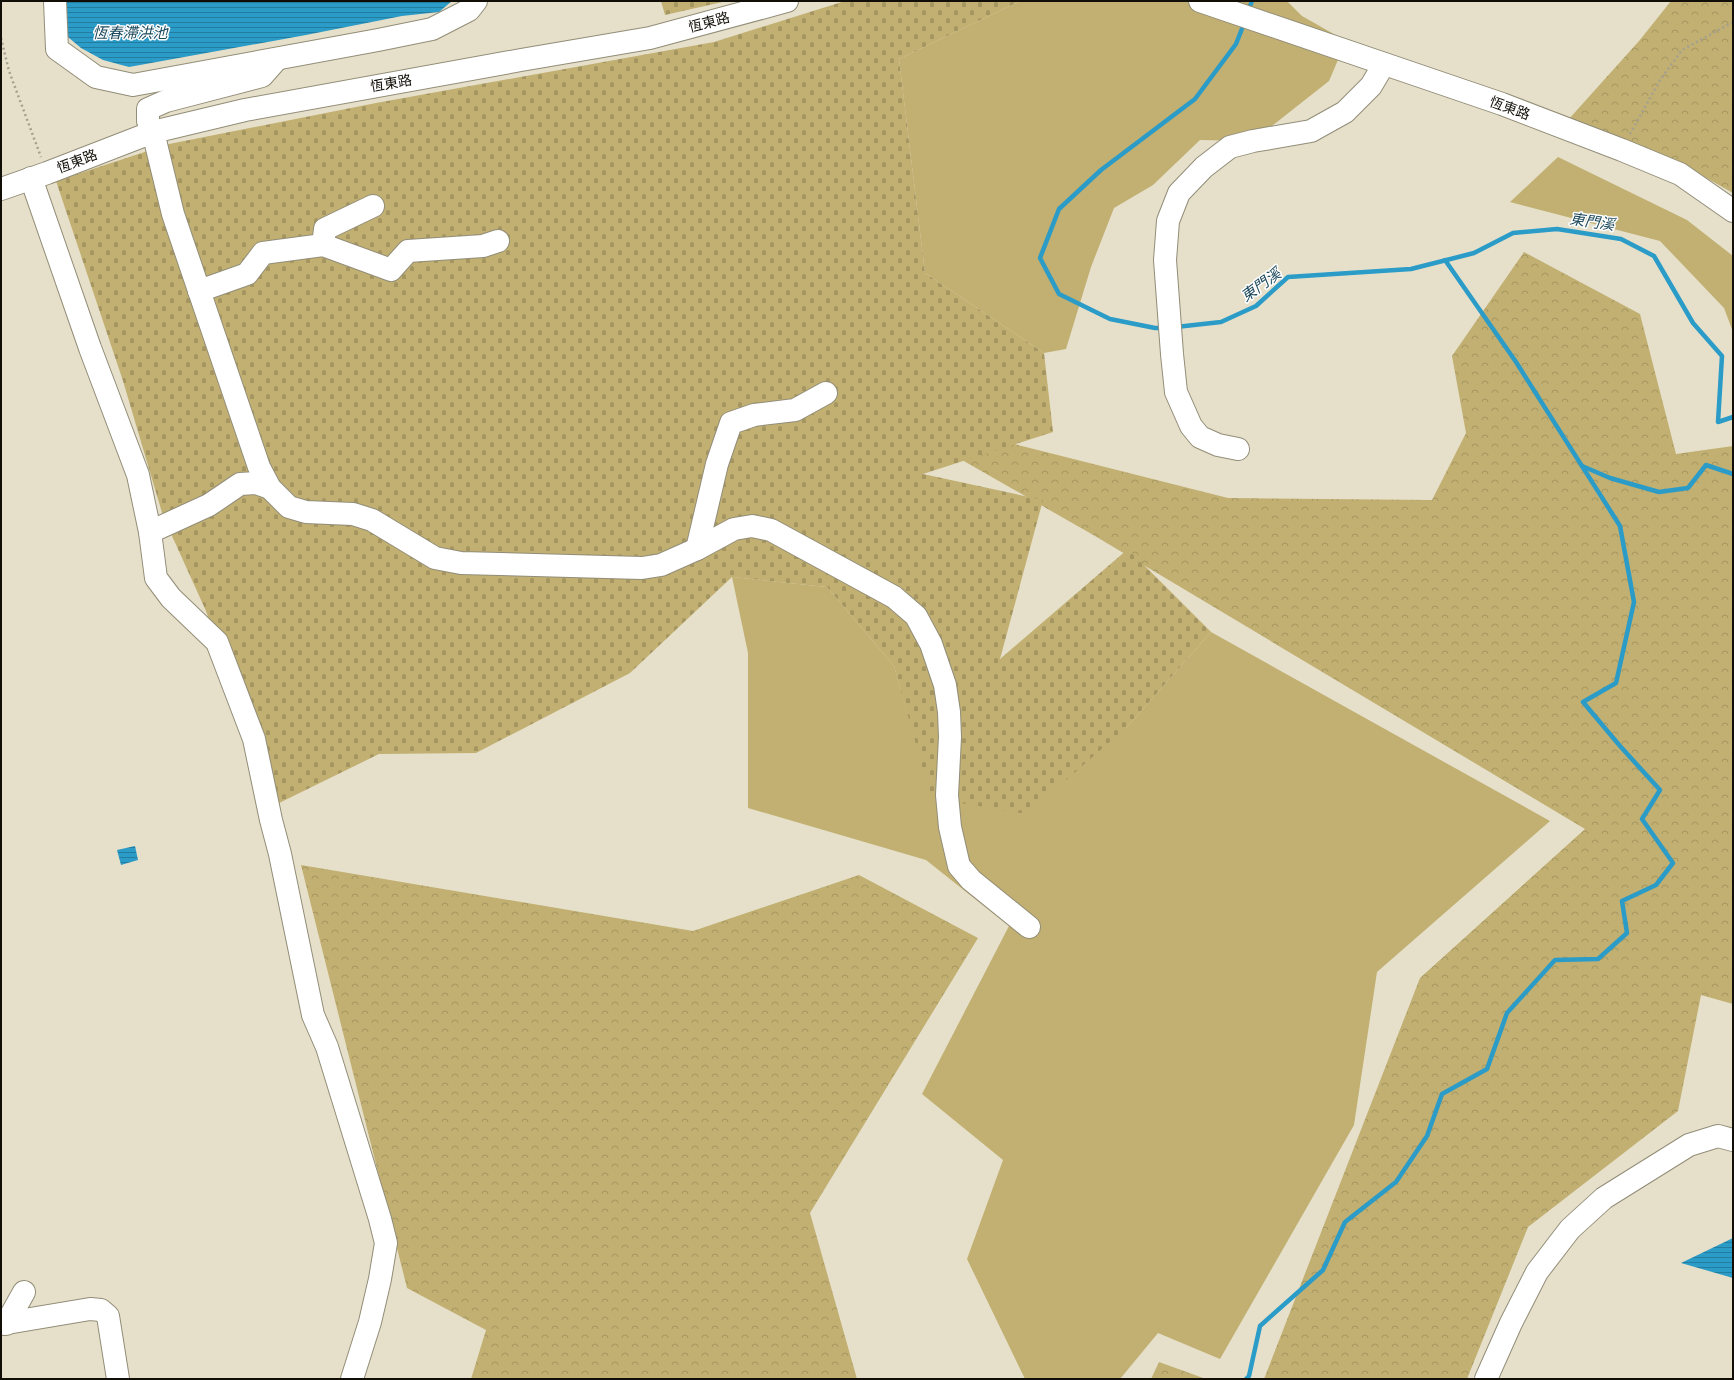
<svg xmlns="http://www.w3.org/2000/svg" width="1734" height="1380" viewBox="0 0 1734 1380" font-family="'Noto Sans','Noto Sans TC',sans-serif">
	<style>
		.green { fill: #c1b072 }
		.forest { fill: url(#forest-crowns) }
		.cemetery { fill: url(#cemetery-stones) }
		.water { fill: url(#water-rules) }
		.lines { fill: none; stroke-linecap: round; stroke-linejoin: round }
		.stream { stroke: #2b9bc7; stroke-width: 4.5 }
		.minor-casing { stroke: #928d78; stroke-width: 24 }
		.major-casing { stroke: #928d78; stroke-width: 24 }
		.path { stroke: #a5a08f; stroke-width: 2.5; stroke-dasharray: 2 3; stroke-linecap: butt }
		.minor { stroke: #fff; stroke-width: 22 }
		.major { stroke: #fff; stroke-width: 22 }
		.labels { text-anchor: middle; stroke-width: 3; stroke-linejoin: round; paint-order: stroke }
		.street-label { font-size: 14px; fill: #100e07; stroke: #fff }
		.water-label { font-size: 15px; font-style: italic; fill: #1c495c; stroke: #fff }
	</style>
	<defs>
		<pattern id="forest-crowns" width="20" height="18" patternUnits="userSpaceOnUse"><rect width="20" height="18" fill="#c1b072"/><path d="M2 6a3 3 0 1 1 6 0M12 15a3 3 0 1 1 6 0" fill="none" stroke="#a59661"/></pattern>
		<pattern id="cemetery-stones" width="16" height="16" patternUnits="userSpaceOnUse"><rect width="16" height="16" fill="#c1b072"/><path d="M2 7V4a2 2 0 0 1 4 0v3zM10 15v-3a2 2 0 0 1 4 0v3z" fill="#a59661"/></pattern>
		<pattern id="water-rules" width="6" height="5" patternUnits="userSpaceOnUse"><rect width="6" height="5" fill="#2b9bc7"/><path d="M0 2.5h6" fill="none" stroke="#237da0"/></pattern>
	</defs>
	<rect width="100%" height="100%" fill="#e6e0ca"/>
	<g class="green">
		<path d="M1020 1H1287L1302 16 1346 41 1329 81 1253 141 1200 140 1153 185 1114 208 1091 267 1066 349 1044 353 925 273 899 59Z"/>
		<path d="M1558 157 1687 220 1733 256V332L1724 308 1660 241 1510 202Z"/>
		<path d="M732 577 827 587 894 666 932 798 1127 727 1211 632 1550 821 1377 972 1354 1125 1220 1359 1158 1333 1120 1379H1025L967 1259 1003 1160 922 1094 1009 926 926 860 748 808V653Z"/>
	</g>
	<g class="forest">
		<path d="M1671 1H1733V193L1678 162 1568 120 1639 41Z"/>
		<path d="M1524 252 1640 314 1676 454 1733 446V1004L1701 995 1678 1111 1528 1227 1467 1379H1264L1420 978 1585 829 1095 536 871 408 1228 498 1432 500 1466 433 1452 356Z"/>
		<path d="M301 865 693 931 859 875 978 938 810 1213 857 1379H471L486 1330 407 1288Z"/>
		<path d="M1159 1362 1206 1379H1151Z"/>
	</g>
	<g class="cemetery">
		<path d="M661 1H727L665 15Z"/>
		<path d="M845 1H1020L899 59 925 273 1044 353 1053 432 923 474 1043 500 1000 659 1128 549 1211 632 1127 727 1027 814 931 798 894 666 827 587 732 577 630 673 476 753 379 754 271 807 240 704 206 611 163 516 123 381 56 181 169 144 376 103 714 42Z"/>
	</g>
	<g class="water">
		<path d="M55 1H452L439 12 402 16 306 35 129 67 103 60 81 48 62 32Z"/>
		<path d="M135 846 138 860 121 865 117 850Z"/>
		<path d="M1733 1238V1278L1681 1263Z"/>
	</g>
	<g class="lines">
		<g class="stream">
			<path d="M1248 11 1252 1"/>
			<path d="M1176 327 1221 322 1256 306 1288 277 1411 269 1474 253 1513 233 1557 229 1621 239 1654 256 1693 323 1722 356 1718 422 1733 417"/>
			<path d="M1165 328H1155L1110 319 1059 294 1040 258 1059 209 1101 170 1195 99 1236 44 1245 21"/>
			<path d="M1582 466 1610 478 1659 492 1688 488 1706 465 1733 474"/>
			<path d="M1246 1379 1249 1376 1260 1326 1323 1270 1345 1222 1396 1182 1427 1136 1442 1094 1487 1069 1507 1013 1555 960 1598 959 1627 933 1622 901 1656 885 1673 863 1642 819 1660 790 1620 746 1583 702 1616 683 1634 602 1620 526 1516 362 1445 260"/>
		</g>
		<g class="minor-casing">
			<g id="minor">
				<path d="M55 1 57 49 96 77 133 85 378 40 432 29 469 10 476 1"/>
				<path d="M277 59 262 76 166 101 148 109V121L153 132 173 214 259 467 270 488 289 507 306 512 353 514 372 520 435 558 461 563 642 568 661 565 697 549 734 529 752 526 771 530 894 597 916 616 931 644 945 685 949 712 950 737 947 795 950 827 959 866 971 880 1029 927"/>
				<path d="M31 178 90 348 138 475 150 532 156 578 171 598 217 642 254 739 271 820 280 854 313 1015 327 1047 380 1219 386 1243 380 1279 370 1322 352 1379"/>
				<path d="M323 245 325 229 373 206"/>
				<path d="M199 291 247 274 263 253 323 245 391 270 408 251 483 246 498 241"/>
				<path d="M1238 449 1218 445 1200 437 1191 426 1176 392 1172 354 1165 260 1168 221 1179 193 1204 167 1230 147 1253 141 1311 131 1345 112 1371 86 1384 64"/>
				<path d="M150 532 209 505 240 484 256 483 270 488"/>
				<path d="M697 549 717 464 731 423 754 415 795 410 826 393"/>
				<path d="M1 1324 90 1309 101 1310 108 1316 118 1379"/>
				<path d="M6 1324 24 1292"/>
				<path d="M1486 1379 1511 1323 1537 1272 1570 1229 1604 1198 1689 1145 1718 1136 1733 1140"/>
			</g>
		</g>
		<g class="major-casing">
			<g id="major">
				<path d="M1200 1 1502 104 1622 150 1680 174 1733 211"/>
				<path d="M1 189 47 173 153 132 245 110 521 60 650 38 787 1"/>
			</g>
		</g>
		<g class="path">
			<path d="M1 38 9 71 41 157"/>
			<path d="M1630 134 1660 80 1682 50 1733 22"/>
		</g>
		<use href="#minor" class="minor"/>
		<use href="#major" class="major"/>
	</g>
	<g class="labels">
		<g class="street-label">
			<text transform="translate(709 22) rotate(-15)" y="5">恆東路</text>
			<text transform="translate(391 83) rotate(-10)" y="5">恆東路</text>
			<text transform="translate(1510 108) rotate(20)" y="5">恆東路</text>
			<text transform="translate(77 161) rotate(-21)" y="5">恆東路</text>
		</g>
		<g class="water-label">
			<text x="130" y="38">恆春滯洪池</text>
			<text transform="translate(1592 222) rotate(8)" y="5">東門溪</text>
			<text transform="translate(1261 285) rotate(-36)" y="5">東門溪</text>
		</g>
	</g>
	<rect width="1734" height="1380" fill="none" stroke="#100e07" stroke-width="4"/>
</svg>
